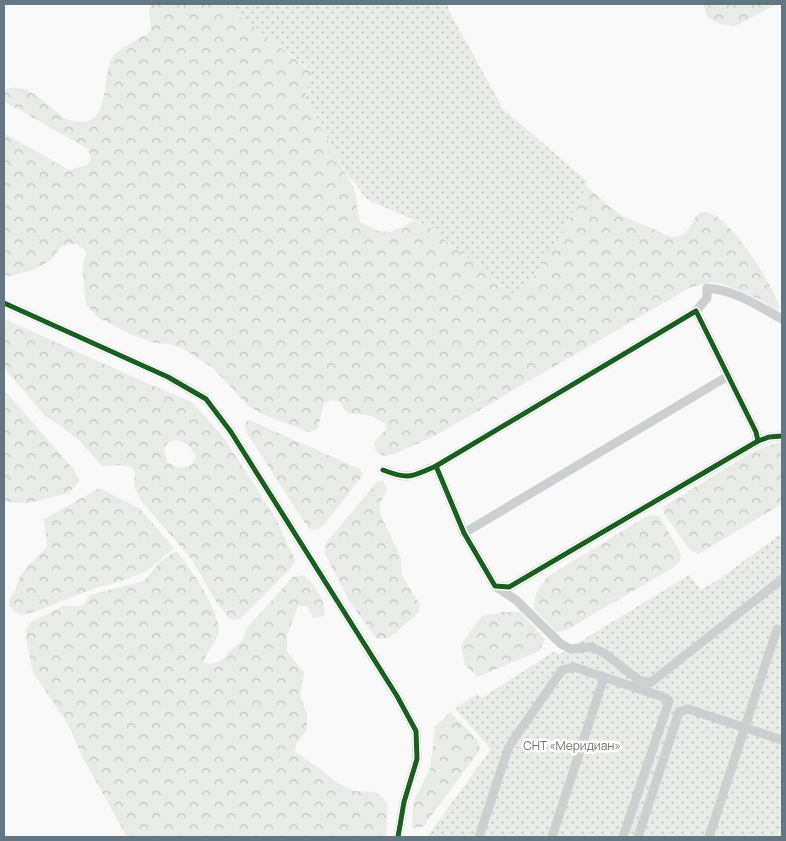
<svg xmlns="http://www.w3.org/2000/svg" width="786" height="841" viewBox="0 0 786 841" font-family="Manrope,sans-serif">
	<style>
		.forest { fill: url(#forest-crowns); fill-rule: evenodd }
		.garden { fill: url(#garden-dots) }
		.lines { fill: none; stroke-linecap: round; stroke-linejoin: round }
		.minor { stroke: #cecfd0; stroke-width: 9 }
		.cycleway-casing { stroke: #fff; stroke-width: 8 }
		.cycleway { stroke: #1b5e20; stroke-width: 5 }
		.labels { text-anchor: middle; stroke-width: 5; stroke-linejoin: round; paint-order: stroke }
		.park-label { font-size: 12px; fill: #687a64; stroke: #fff }
	</style>
	<defs>
		<pattern id="forest-crowns" width="20" height="18" patternUnits="userSpaceOnUse" patternTransform="scale(1.25)"><rect width="20" height="18" fill="#e8ebe6"/><path d="M2 6a3 3 0 1 1 6 0M12 15a3 3 0 1 1 6 0" fill="none" stroke="#c0c3c0"/></pattern>
		<pattern id="garden-dots" width="8" height="8" patternUnits="userSpaceOnUse" patternTransform="scale(1.25)"><rect width="8" height="8" fill="#e8ebe6"/><path d="M2 2h.1M6 6h.1" fill="none" stroke="#c0c3c0" stroke-width="1.8" stroke-linecap="round"/></pattern>
	</defs>
	<rect width="100%" height="100%" fill="#f9f9f9"/>
	<g class="forest">
		<path d="M151 4H224L311 71V76L305 98 354 189C359 201 355 212 361 223L379 231 391 232 414 221 426 225 464 255 507 291 516 294 523 292 560 238 586 186C598 196 611 210 625 217 635 222 646 226 656 230 662 233 668 237 674 237 694 237 690 213 704 212 728 211 774 287 780 308L778 310 773 309 761 300 726 285 711 282 691 287 438 434 397 453 383 456 376 451 374 442 386 429V424C381 421 373 416 367 415 351 411 350 421 340 402L332 400 324 403 318 429 309 432 267 416 248 406 213 368 182 348 169 344 155 343 130 334 99 318 86 305 83 272V263L87 252 77 244C55 243 62 251 49 261 39 269 17 275 4 277V133L69 170 88 165 91 158 88 149 5 102 4 93 6 89C28 81 48 106 64 118 69 121 74 121 79 122 111 124 102 75 112 57 116 51 143 36 150 32 153 21 146 16 151 4Z"/>
		<path d="M705 4H777L735 26 720 24 707 17 704 5Z"/>
		<path d="M4 319 156 387 192 402 224 438 276 519 295 560 291 568 240 619 232 620 227 616 217 603 192 560 139 498 134 485 135 472 131 467 123 465 102 466 80 441 65 429 46 417 4 368ZM173 440C185 441 191 445 196 457L191 466 180 468 167 462 164 450 167 443Z"/>
		<path d="M4 390 74 470 79 481 69 493 29 503 4 502Z"/>
		<path d="M249 420 360 469 363 475 323 526 316 530 308 528 247 433 244 425 246 422Z"/>
		<path d="M782 441V504L698 554 689 549 664 513 663 507 752 452Z"/>
		<path d="M378 481H383L387 489 380 504V514L401 558 402 575 420 605 418 613 389 638 377 639 350 602 325 554V544Z"/>
		<path d="M99 488 139 508 174 548 147 571 119 582 95 588 37 611 22 615 14 611 9 605 10 598 15 592 18 581 25 569 47 547 44 519Z"/>
		<path d="M656 515 660 517 681 554 680 561 674 567 568 629 557 632 534 609 536 593 547 577 647 516Z"/>
		<path d="M176 551C189 565 219 610 219 630 218 641 207 651 203 662L210 664 221 661 230 651 242 641 247 628 293 577 303 575C314 584 327 601 324 616L313 618 307 606H298L287 636V652L304 673 300 695 307 714V730L296 744 295 752 320 769 336 782 354 791 375 792 382 797 388 805 386 837H127L82 756 68 724 33 672 26 638V630L31 622 63 606H83L90 595 144 581 160 562Z"/>
		<path d="M502 612H520L545 639 539 651 478 677 465 665 461 645 482 616Z"/>
		<path d="M450 712 478 741 480 750 423 827 412 828 413 803 430 769 435 727Z"/>
	</g>
	<g class="garden">
		<path d="M224 4H447L449 11 503 109 587 181 586 186 560 238 523 292 516 294 507 291 464 255 426 225 370 201C360 194 358 184 349 177L305 98 311 76V70Z"/>
		<path d="M782 533V837H427L491 749 455 709 477 694 482 698 553 652 560 654 689 575 701 590 725 575Z"/>
	</g>
	<g class="lines">
		<g class="minor">
			<path d="M4 303 168 377 206 399 231 432 397 696 416 731 417 759 404 802 398 837"/>
			<path d="M696 311 707 298V288C735 290 758 306 782 319"/>
			<path d="M436 466 696 311 756 432 758 441"/>
			<path d="M383 470C409 480 411 477 436 466L464 533 495 586 509 587 758 441 769 437 782 436"/>
			<path d="M464 533 728 376"/>
			<path d="M495 586 516 600 561 644 571 649 591 647 604 653 639 680 650 683 782 579"/>
			<path d="M479 837 508 749 514 739 562 670 574 667 666 698 669 701 623 837"/>
			<path d="M552 837 604 677"/>
			<path d="M638 837 679 712 688 709 782 740"/>
			<path d="M709 837 777 629"/>
		</g>
		<g class="cycleway-casing">
			<g id="cycleway">
				<path d="M4 303 168 377 206 399 231 432 397 696 416 731 417 759 404 802 398 837"/>
				<path d="M436 466 696 311 756 432 758 441"/>
				<path d="M383 470C409 480 411 477 436 466L464 533 495 586 509 587 758 441 769 437 782 436"/>
			</g>
		</g>
		<use href="#cycleway" class="cycleway"/>
	</g>
	<g class="labels">
		<g class="park-label">
			<text x="572" y="750">СНТ «Меридиан»</text>
		</g>
	</g>
	<rect width="786" height="841" fill="none" stroke="#657683" stroke-width="10"/>
</svg>
